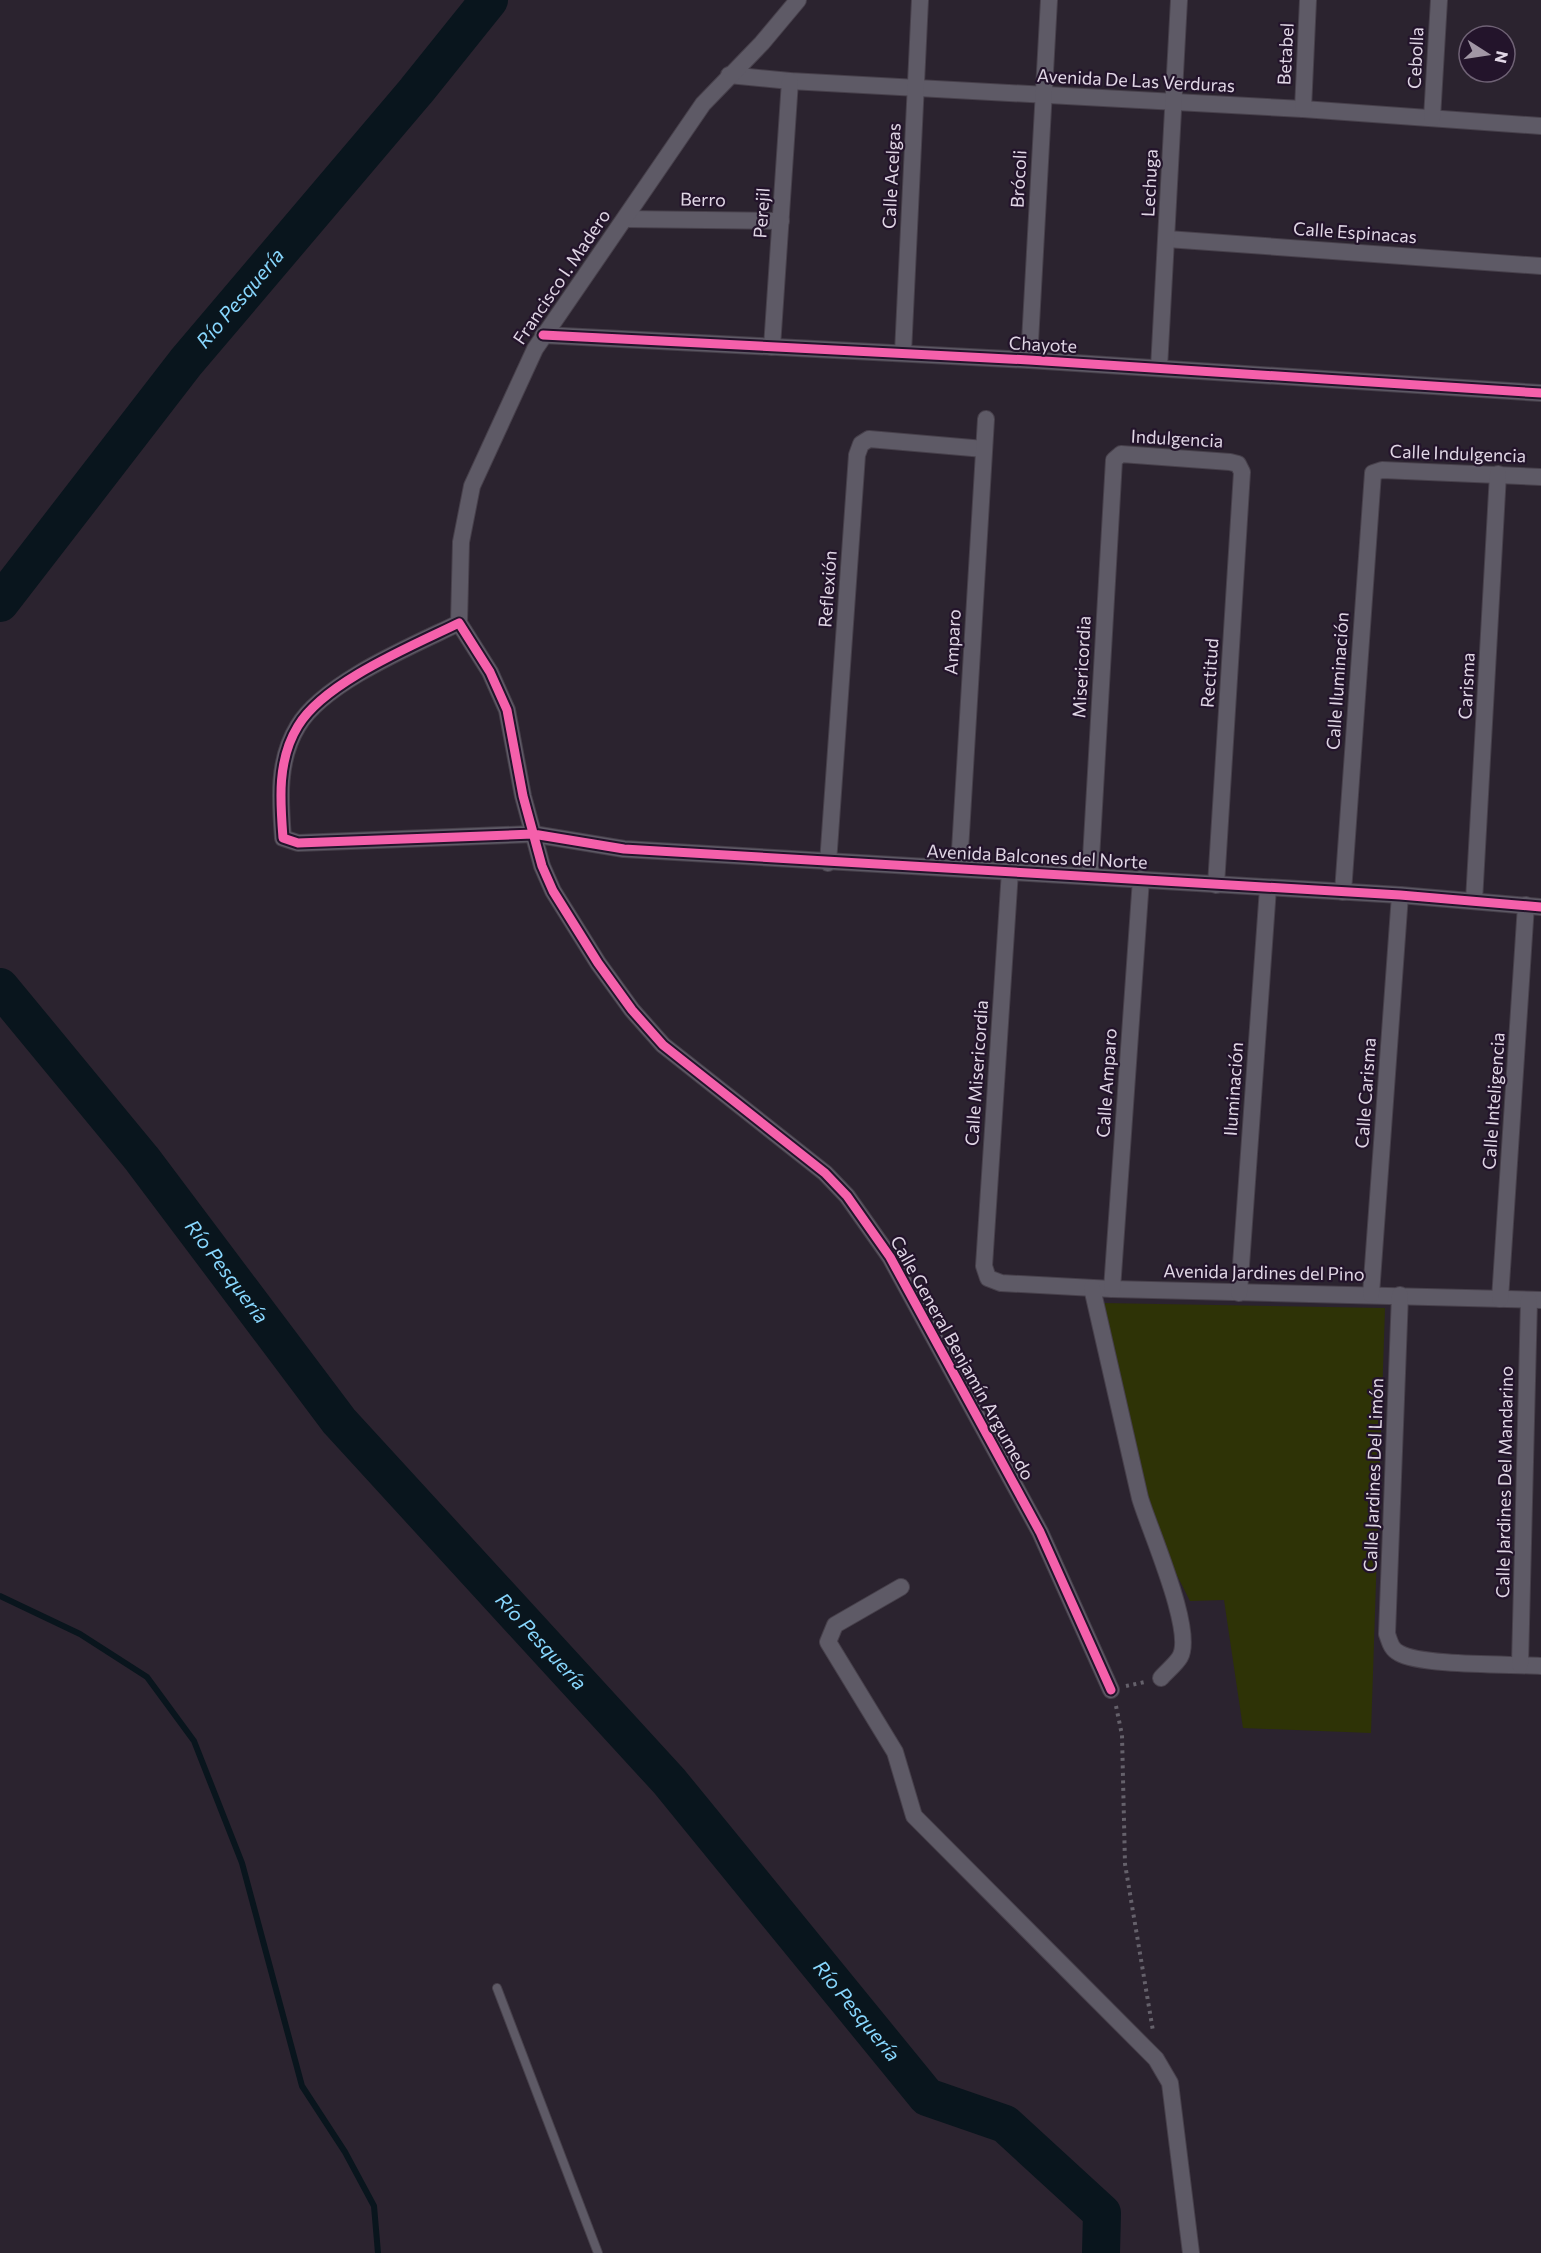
<svg xmlns="http://www.w3.org/2000/svg" width="1541" height="2253" viewBox="0 0 1541 2253" font-family="Commissioner,sans-serif">
	<style>
		.green { fill: #2e3306 }
		.lines { fill: none; stroke-linecap: round; stroke-linejoin: round }
		.stream { stroke: #09151d; stroke-width: 6 }
		.river { stroke: #09151d; stroke-width: 38 }
		.service-casing { stroke: #47404b; stroke-width: 10 }
		.minor-casing { stroke: #47404b; stroke-width: 18 }
		.path { stroke: #65616b; stroke-width: 4; stroke-dasharray: 3 4.5; stroke-linecap: butt }
		.service { stroke: #5e5a66; stroke-width: 8 }
		.minor { stroke: #5e5a66; stroke-width: 16 }
		.cycleway-casing { stroke: #23142b; stroke-width: 13 }
		.cycleway { stroke: #f560ab; stroke-width: 9 }
		.labels { text-anchor: middle; stroke-width: 4.5; stroke-linejoin: round; paint-order: stroke }
		.street-label { font-size: 18px; fill: #e0d6e5; stroke: #23142b }
		.water-label { font-size: 20px; font-style: italic; fill: #88d7fe; stroke: #23142b }
	</style>
	<rect width="100%" height="100%" fill="#2b232f"/>
	<path class="green" d="M1102 1303 1385 1308 1371 1733 1243 1728 1224 1600 1190 1601 1155 1532Z"/>
	<g class="lines">
		<path class="stream" d="M0 1596 80 1634 147 1677 194 1741 242 1863 302 2086 345 2152 374 2206 378 2253"/>
		<g class="river">
			<path id="s1" d="M0 603 186 362 416 91 489 0"/>
			<path id="s2" d="M0 987 142 1159 339 1421 669 1781 927 2097 1005 2124 1102 2213 1101 2253"/>
		</g>
		<g class="service-casing">
			<path id="service" d="M497 1988 598 2253"/>
		</g>
		<g class="minor-casing">
			<g id="minor">
				<path d="M729 75 790 81 1303 109 1541 126"/>
				<path d="M1303 109 1308 0"/>
				<path d="M1432 118 1439 0"/>
				<path d="M625 219 781 221"/>
				<path d="M1167 239 1541 266"/>
				<path d="M543 335 1029 360 1541 393"/>
				<path d="M772 347 790 81"/>
				<path d="M903 353 920 0"/>
				<path d="M1029 360 1049 0"/>
				<path d="M1159 368 1179 0"/>
				<path d="M459 623C414 645 324 682 298 726 277 760 280 800 283 838L298 843 533 834 624 849 1400 895 1541 907"/>
				<path d="M459 623 490 672 507 710 523 796 542 866 553 891 598 963 632 1010 663 1045 825 1173 847 1196 890 1257 1040 1532 1111 1690"/>
				<path d="M459 623 461 542 472 486 535 349 703 104 762 43 798 0"/>
				<path d="M828 863 857 455 861 444 869 439 984 449"/>
				<path d="M959 867 986 419"/>
				<path d="M1010 871 984 1266 988 1278 1001 1283 1112 1289 1541 1300"/>
				<path d="M1090 876 1114 460 1121 454 1230 462 1238 464 1242 472 1216 885"/>
				<path d="M1343 892 1373 473 1382 470 1541 477"/>
				<path d="M1474 901 1498 474"/>
				<path d="M1092 1288 1140 1498C1149 1529 1195 1631 1180 1657 1176 1664 1167 1671 1161 1678"/>
				<path d="M1112 1289 1141 879"/>
				<path d="M1239 1293 1268 888"/>
				<path d="M1371 1294 1400 895"/>
				<path d="M1400 1295 1387 1634C1390 1642 1391 1649 1399 1653 1420 1666 1512 1664 1541 1666"/>
				<path d="M1500 1299 1526 905"/>
				<path d="M901 1587 835 1625 828 1642 895 1752 914 1816 1156 2059 1170 2083 1191 2253"/>
				<path d="M1520 1665 1529 1300"/>
			</g>
		</g>
		<g class="path">
			<path d="M1126 1686 1145 1682"/>
			<path d="M1116 1706 1122 1735 1125 1864 1153 2031"/>
		</g>
		<use href="#service" class="service"/>
		<use href="#minor" class="minor"/>
		<g class="cycleway-casing">
			<g id="cycleway">
				<path d="M543 335 1029 360 1541 393"/>
				<path d="M1111 1690 1040 1532 890 1257 847 1196 825 1173 663 1045 632 1010 598 963 553 891 542 866 523 796 507 710 490 672 459 623C414 645 324 682 298 726 277 760 280 800 283 838L298 843 533 834 624 849 1400 895 1541 907"/>
			</g>
		</g>
		<use href="#cycleway" class="cycleway"/>
	</g>
	<g class="labels">
		<g class="street-label">
			<text transform="translate(1286 54) rotate(-87)" y="6">Betabel</text>
			<text transform="translate(1416 58) rotate(-87)" y="6">Cebolla</text>
			<text transform="translate(1136 81) rotate(3)" y="6">Avenida De Las Verduras</text>
			<text transform="translate(892 176) rotate(-87)" y="6">Calle Acelgas</text>
			<text transform="translate(1019 179) rotate(-87)" y="6">Brócoli</text>
			<text transform="translate(1150 183) rotate(-87)" y="6">Lechuga</text>
			<text transform="translate(703 200) rotate(1)" y="6">Berro</text>
			<text transform="translate(762 213) rotate(-86)" y="6">Perejil</text>
			<text transform="translate(1355 233) rotate(4)" y="6">Calle Espinacas</text>
			<text transform="translate(562 277) rotate(-56)" y="6">Francisco I. Madero</text>
			<text transform="translate(1043 345) rotate(3)" y="6">Chayote</text>
			<text transform="translate(1177 439) rotate(3)" y="6">Indulgencia</text>
			<text transform="translate(1458 454) rotate(2)" y="6">Calle Indulgencia</text>
			<text transform="translate(828 589) rotate(-86)" y="6">Reflexión</text>
			<text transform="translate(953 642) rotate(-87)" y="6">Amparo</text>
			<text transform="translate(1082 667) rotate(-87)" y="6">Misericordia</text>
			<text transform="translate(1210 673) rotate(-86)" y="6">Rectitud</text>
			<text transform="translate(1338 681) rotate(-86)" y="6">Calle Iluminación</text>
			<text transform="translate(1467 686) rotate(-87)" y="6">Carisma</text>
			<text transform="translate(1037 857) rotate(3)" y="6">Avenida Balcones del Norte</text>
			<text transform="translate(977 1073) rotate(-86)" y="6">Calle Misericordia</text>
			<text transform="translate(1107 1083) rotate(-86)" y="6">Calle Amparo</text>
			<text transform="translate(1234 1089) rotate(-86)" y="6">Iluminación</text>
			<text transform="translate(1366 1093) rotate(-86)" y="6">Calle Carisma</text>
			<text transform="translate(1494 1101) rotate(-86)" y="6">Calle Inteligencia</text>
			<text transform="translate(1264 1273) rotate(1)" y="6">Avenida Jardines del Pino</text>
			<text transform="translate(962 1358) rotate(61)" y="6">Calle General Benjamín Argumedo</text>
			<text transform="translate(1374 1475) rotate(-88)" y="6">Calle Jardines Del Limón</text>
			<text transform="translate(1505 1482) rotate(-89)" y="6">Calle Jardines Del Mandarino</text>
		</g>
		<g class="water-label">
			<text dy="7" stroke="none"><textPath href="#s1" startOffset="388">Río Pesquería</textPath></text>
			<text dy="7" stroke="none"><textPath href="#s2" startOffset="364">Río Pesquería</textPath></text>
			<text dy="7" stroke="none"><textPath href="#s2" startOffset="850">Río Pesquería</textPath></text>
			<text dy="7" stroke="none"><textPath href="#s2" startOffset="1336">Río Pesquería</textPath></text>
		</g>
	</g>
	<g transform="translate(1487 54) rotate(102)"><circle r="28" fill="#23142b" stroke="#6f6275" stroke-width="1.5"/>
	<path d="M0-4.5L10 22L0 15L-10 22Z" fill="#a197a5"/>
	<text y="-9" font-size="16" font-weight="bold" text-anchor="middle" fill="#e0d6e5">N</text>
	</g>
</svg>
